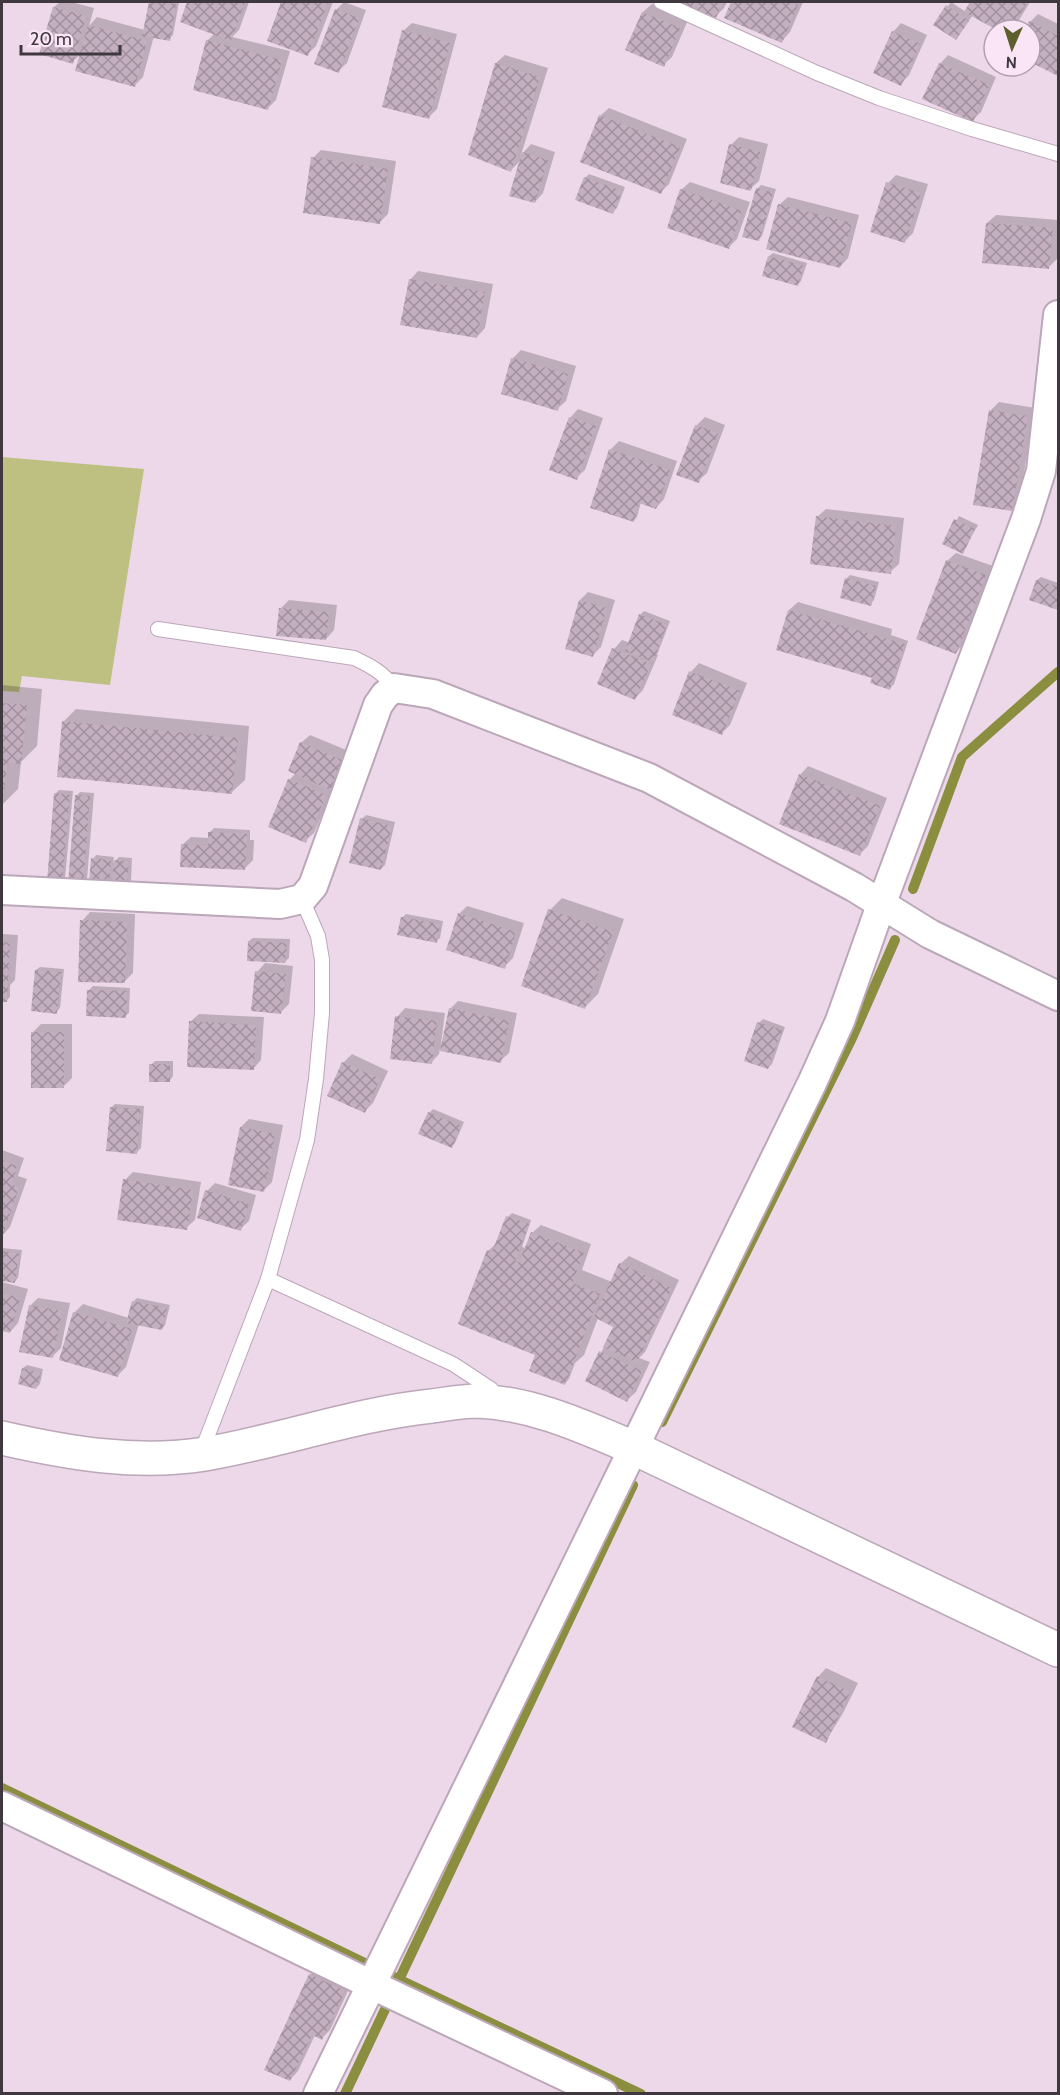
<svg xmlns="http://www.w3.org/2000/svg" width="1060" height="2095" viewBox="0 0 1060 2095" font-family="Cabin,sans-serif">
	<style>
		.pitch { fill: #bdc080 }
		.shadow { fill: #0003 }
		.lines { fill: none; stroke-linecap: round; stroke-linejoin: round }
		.stream { stroke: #8b8e3f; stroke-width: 10 }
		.building { fill: url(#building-cross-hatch) }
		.lane-casing { stroke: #bba7b8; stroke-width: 16 }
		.street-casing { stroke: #bba7b8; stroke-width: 32 }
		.secondary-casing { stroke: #bba7b8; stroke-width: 36 }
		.lane { stroke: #fff; stroke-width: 14 }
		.street { stroke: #fff; stroke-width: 28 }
		.secondary { stroke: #fff; stroke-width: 33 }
	</style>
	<defs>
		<pattern id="building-cross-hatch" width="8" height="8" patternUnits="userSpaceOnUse" patternTransform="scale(1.5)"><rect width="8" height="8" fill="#c3afc0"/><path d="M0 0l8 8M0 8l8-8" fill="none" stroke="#a08f9d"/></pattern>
	</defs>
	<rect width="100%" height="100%" fill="#edd8e9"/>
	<path class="pitch" d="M2 457 144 469 110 685 22 676 19 692 2 691Z"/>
	<g class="shadow">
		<path d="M60 2H71L94 8 89 26 97 17 145 30 150 2H179L173 35 169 39 154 36 143 77 134 86 82 53 72 62 41 53 54 7Z"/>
		<path d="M189 2H249L239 30 232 37 290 51 276 100 268 108 207 41 215 33 182 21Z"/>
		<path d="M283 2H333L316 46 308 54 269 40Z"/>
		<path d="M344 2 366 10 347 63 338 71 336 10Z"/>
		<path d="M678 2H727L724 8 716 16Z"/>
		<path d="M733 2H803L790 32 782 41 726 17Z"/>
		<path d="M951 2 966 12 972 2H1030L1013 30H1000L973 15 959 34 935 24Z"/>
		<path d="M652 4 688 20 672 57 663 65 627 49 643 12Z"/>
		<path d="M1038 14 1058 24V74L1030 60V30H1026L1030 22Z"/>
		<path d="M412 23 457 34 437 109 429 117 403 31Z"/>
		<path d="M901 23 927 35 909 75 901 84 893 32Z"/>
		<path d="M505 55 548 68 521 155 531 144 555 152 543 193 535 202 521 160 510 171 470 154 496 63Z"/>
		<path d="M948 55 996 77 981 112 972 121 940 64Z"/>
		<path d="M609 108 687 139 669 184 661 192 600 116Z"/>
		<path d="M739 137 768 144 759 181 750 189 731 145Z"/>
		<path d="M321 150 396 161 388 214 379 223 313 158Z"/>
		<path d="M589 174 625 187 617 208 613 212 585 178Z"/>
		<path d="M896 175 928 184 913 233 905 241 888 183Z"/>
		<path d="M690 182 750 202 737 239 729 247 681 190Z"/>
		<path d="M761 185 776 189 762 236 758 240 757 189Z"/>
		<path d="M788 197 859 215 848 258 840 267 779 205Z"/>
		<path d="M996 215 1058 220 1057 259 1049 267 987 223Z"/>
		<path d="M773 253 807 263 801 281 797 285 769 256Z"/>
		<path d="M418 271 493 284 485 328 477 337 410 280Z"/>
		<path d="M521 350 576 366 566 401 557 409 503 393 513 358Z"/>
		<path d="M999 402 1035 408 1019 501 1011 510 991 410Z"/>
		<path d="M578 409 603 418 585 470 576 478 570 418Z"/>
		<path d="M705 417 725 425 707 473 698 481 696 426Z"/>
		<path d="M619 441 677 461 664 499 656 508 641 502 637 517 633 521 610 450Z"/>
		<path d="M826 509 904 518 899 564 890 572 817 517Z"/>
		<path d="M959 516 978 525 962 553 944 543Z"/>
		<path d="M956 553 993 566 964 644 956 652 947 561Z"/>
		<path d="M850 575 879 582 874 600 870 604 846 579Z"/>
		<path d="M1041 577 1058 583V609L1031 599 1037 580Z"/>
		<path d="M588 592 615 600 601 647 593 655 580 600Z"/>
		<path d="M289 600 337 605 334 630 326 639 281 608Z"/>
		<path d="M798 602 892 629 891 635 908 641 894 684 890 688 789 610Z"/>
		<path d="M644 611 670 621 657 655H658L643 690 635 698 599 683 614 649 622 640 630 643 640 615Z"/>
		<path d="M699 663 747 683 730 725 722 733 691 672Z"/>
		<path d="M2 685 42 689 37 746 21 762 18 789 2 805Z"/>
		<path d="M76 709 249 726 245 780 232 792 63 722Z"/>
		<path d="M310 735 351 752 340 780 334 786 314 833 305 841 289 780 296 773 301 743Z"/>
		<path d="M808 766 887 798 868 846 859 855 800 775Z"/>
		<path d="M59 790 73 791 65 878 62 882 55 794Z"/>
		<path d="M80 792 94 793 87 879 83 883 76 796Z"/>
		<path d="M366 815 395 822 385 865 381 869 362 819Z"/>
		<path d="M214 828 250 830V840H254L253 860 244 869 182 845 191 837 209 838 210 832Z"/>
		<path d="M96 855 114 857 113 863 119 857 132 858 131 881 127 885 114 878 108 883 93 859Z"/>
		<path d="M562 898 624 919 598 994 585 1007 550 910Z"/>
		<path d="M467 906 524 923 513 958 504 967 459 914Z"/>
		<path d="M90 912 135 914 133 973 124 982 82 921Z"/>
		<path d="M406 914 443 921 440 938 436 941 402 918Z"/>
		<path d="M2 934 18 935 15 980 10 985V997L6 1001 2 1000Z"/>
		<path d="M253 938 290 939 289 958 285 962 249 941Z"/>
		<path d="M265 963 293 966 289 1004 281 1012 257 972Z"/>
		<path d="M40 967 64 969 60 1008 56 1012 36 970Z"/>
		<path d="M93 986 130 988 129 1013 125 1016 89 990Z"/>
		<path d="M458 1001 517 1013 509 1053 500 1061 440 1049 439 1054 431 1063 397 1017 405 1008 445 1013 441 1044H443L450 1009Z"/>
		<path d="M199 1014 264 1017 261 1060 253 1069 190 1022Z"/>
		<path d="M763 1019 785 1027 772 1064 768 1068 759 1023Z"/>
		<path d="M41 1024H72V1078L63 1087 33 1032Z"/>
		<path d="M352 1054 388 1071 373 1103 365 1111 329 1095 343 1063Z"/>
		<path d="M155 1061H173V1076L170 1080 151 1065Z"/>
		<path d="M115 1104 144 1106 141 1148 137 1152 111 1108Z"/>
		<path d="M433 1109 464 1122 455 1143 451 1147 429 1113Z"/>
		<path d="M249 1119 283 1125 272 1182 263 1191 241 1127Z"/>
		<path d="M2 1150 24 1158 18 1176 27 1179 10 1227 2 1236Z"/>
		<path d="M133 1172 201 1182 195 1220 186 1228 125 1180Z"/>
		<path d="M215 1183 256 1195 249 1221 240 1229 207 1191Z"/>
		<path d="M512 1213 531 1220 522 1247 526 1248 532 1233 541 1225 591 1244 582 1270 612 1282 620 1264 629 1256 679 1280 645 1352 639 1358 650 1362 636 1392 627 1400 587 1380 615 1326 598 1318 584 1355 575 1363 569 1379 565 1383 536 1356 488 1251 499 1241 508 1217Z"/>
		<path d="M2 1248 22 1250 18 1278 14 1282 2 1280Z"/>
		<path d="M2 1282 28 1289 18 1323 10 1332 2 1330Z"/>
		<path d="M38 1298 70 1303 61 1348 52 1357 30 1306Z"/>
		<path d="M137 1298 170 1305 165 1325 162 1329 139 1324 126 1367 118 1375 74 1313 83 1304 129 1318 133 1302Z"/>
		<path d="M27 1365 43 1369 40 1384 36 1388 23 1368Z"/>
		<path d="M826 1668 858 1683 843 1713 826 1741 818 1677Z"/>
		<path d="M318 1967 352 1982 330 2030 322 2038 315 2035 298 2071 290 2080 310 1975Z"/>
	</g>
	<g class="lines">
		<g class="stream">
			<path d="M913 889 962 757 1058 672"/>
			<path d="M662 1422 852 1038 895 940"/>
			<path d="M2 1788 400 1980 641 2094"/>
			<path d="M345 2094 633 1485"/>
		</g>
	</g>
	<g class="building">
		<path d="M149 2 176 4 170 41 142 36Z"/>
		<path d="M187 2H245L231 41 180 22Z"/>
		<path d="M281 2H328L308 56 267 41Z"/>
		<path d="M675 2H723L716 18Z"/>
		<path d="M731 2H788L798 5 782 43 724 18Z"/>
		<path d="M970 2H1027L1012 30H997L964 12Z"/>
		<path d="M946 5 969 21 956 40 933 25Z"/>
		<path d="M53 7 86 16 73 64 39 54Z"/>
		<path d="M335 9 359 18 339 73 314 64Z"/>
		<path d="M642 12 680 28 664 67 625 50Z"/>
		<path d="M1029 21 1058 36V76L1030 62V30H1025Z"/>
		<path d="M88 25 147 41 135 87 75 71Z"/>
		<path d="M402 30 450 43 429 119 382 107Z"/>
		<path d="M892 31 920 44 901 86 873 73Z"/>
		<path d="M206 40 282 60 268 110 193 90Z"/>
		<path d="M495 63 540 77 511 172 468 155Z"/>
		<path d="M939 63 989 85 973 122 922 99Z"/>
		<path d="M599 115 680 147 661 194 580 162Z"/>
		<path d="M729 144 760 152 751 191 720 183Z"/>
		<path d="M522 152 548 160 535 203 509 196Z"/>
		<path d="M311 157 388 169 380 224 303 213Z"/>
		<path d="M584 177 622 191 613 214 575 200Z"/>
		<path d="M886 182 921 193 905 243 870 232Z"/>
		<path d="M756 188 773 193 759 241 742 237Z"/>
		<path d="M680 189 742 211 729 249 667 228Z"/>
		<path d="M778 204 852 223 840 268 766 249Z"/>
		<path d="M986 223 1053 228 1049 269 982 263Z"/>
		<path d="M768 256 804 266 798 286 762 276Z"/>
		<path d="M409 279 485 292 477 338 400 325Z"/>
		<path d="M511 358 568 374 558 411 501 394Z"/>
		<path d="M989 410 1028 416 1012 511 973 505Z"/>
		<path d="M569 417 596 426 577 480 549 470Z"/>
		<path d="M695 425 718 433 699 483 676 475Z"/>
		<path d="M609 449 670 470 656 509 639 503 634 522 590 508Z"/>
		<path d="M816 516 896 526 891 574 810 564Z"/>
		<path d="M954 519 975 529 963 554 942 544Z"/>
		<path d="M946 560 986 575 956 654 916 639Z"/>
		<path d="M845 578 876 586 871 606 840 598Z"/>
		<path d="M1036 580 1058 587V610L1029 600Z"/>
		<path d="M579 600 607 608 593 657 565 649Z"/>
		<path d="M279 608 329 612 326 640 276 636Z"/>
		<path d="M788 610 905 644 890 690 870 683 872 678 776 650Z"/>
		<path d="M639 614 667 625 653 662 625 651Z"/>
		<path d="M612 648 651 664 635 700 597 684Z"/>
		<path d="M689 671 740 691 722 735 672 715Z"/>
		<path d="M2 703 27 705 21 764 7 763 3 801H2Z"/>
		<path d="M62 721 238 738 232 794 57 777Z"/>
		<path d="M300 742 344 761 331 790 288 771Z"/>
		<path d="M799 774 880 806 860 856 779 824Z"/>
		<path d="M288 779 326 795 306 843 268 827Z"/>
		<path d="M54 793 70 795 62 884 47 882Z"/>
		<path d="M75 795 90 796 83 885 68 884Z"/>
		<path d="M360 818 392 826 381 870 349 863Z"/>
		<path d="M208 832 247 834 245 870 180 867 181 844 208 846Z"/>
		<path d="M91 858 111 860 109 885 89 883Z"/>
		<path d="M114 860 129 861 127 886 112 885Z"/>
		<path d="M548 909 613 932 585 1009 521 986Z"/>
		<path d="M458 913 516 932 505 969 446 950Z"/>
		<path d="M401 917 440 924 437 943 397 935Z"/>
		<path d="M80 920 127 922 125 983 78 982Z"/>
		<path d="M248 941 287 943 285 963 247 961Z"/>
		<path d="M2 942 10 943 7 1002H2Z"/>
		<path d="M35 970 61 972 57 1014 31 1011Z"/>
		<path d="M255 971 286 974 281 1014 251 1011Z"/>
		<path d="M87 990 127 991 126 1018 86 1016Z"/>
		<path d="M449 1008 509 1021 501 1063 440 1051Z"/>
		<path d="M395 1016 437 1021 432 1064 390 1059Z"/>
		<path d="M189 1021 256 1025 254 1070 187 1067Z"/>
		<path d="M757 1022 782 1030 768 1069 744 1061Z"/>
		<rect x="31" y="1032" width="33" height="56"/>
		<path d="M342 1062 380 1079 365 1113 327 1096Z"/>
		<rect x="149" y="1064" width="21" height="18"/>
		<path d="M110 1107 141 1109 137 1154 106 1151Z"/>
		<path d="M428 1112 461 1126 452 1148 418 1134Z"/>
		<path d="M240 1127 275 1134 264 1192 228 1185Z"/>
		<path d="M2 1161 17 1166 11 1185 19 1187 2 1238Z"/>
		<path d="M123 1179 193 1190 187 1230 117 1220Z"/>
		<path d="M205 1190 249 1204 241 1231 197 1218Z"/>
		<path d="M506 1216 529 1224 515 1261 519 1263 531 1232 584 1253 572 1283 600 1294 565 1385 529 1371 535 1355 458 1324 487 1250 492 1252Z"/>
		<path d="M2 1251 19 1254 15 1283 2 1281Z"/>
		<path d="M619 1263 672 1288 637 1362 603 1347 613 1327 594 1317Z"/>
		<path d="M2 1293 20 1298 10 1333 2 1331Z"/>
		<path d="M132 1301 167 1308 162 1330 126 1323Z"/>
		<path d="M29 1305 62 1311 53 1358 19 1352Z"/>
		<path d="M73 1312 132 1329 118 1377 59 1360Z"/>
		<path d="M599 1351 642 1371 627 1402 585 1381Z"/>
		<path d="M22 1368 41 1373 36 1389 18 1384Z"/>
		<path d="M817 1676 850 1692 826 1743 792 1727Z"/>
		<path d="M309 1974 345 1991 322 2040 312 2035 290 2081 264 2070Z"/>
	</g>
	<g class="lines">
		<g class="lane-casing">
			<g id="lane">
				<path d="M661 2 817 73 879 98 972 129 1058 154"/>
				<path d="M158 629 354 658C371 666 384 673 394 688"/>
				<path d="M268 1279 453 1364 491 1389 497 1397"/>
				<path d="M204 1454 206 1440 268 1279 307 1140 316 1079 322 1013V960L318 936 302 899"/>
			</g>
		</g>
		<g class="street-casing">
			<g id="street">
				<path d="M2 890 280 904 302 899 313 886 378 705 385 695 394 688 433 694 649 778 854 887 930 934 1058 996"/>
				<path d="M2 1806 370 1984 603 2094"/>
				<path d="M318 2094 812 1083 840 1021 881 905 1026 519 1041 471 1058 315"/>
			</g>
		</g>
		<g class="secondary-casing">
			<path id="secondary" d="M2 1438C68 1453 137 1465 205 1454 281 1441 355 1414 432 1406 447 1404 463 1401 477 1401 533 1403 584 1427 634 1448L1058 1650"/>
		</g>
		<use href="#lane" class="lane"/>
		<use href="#street" class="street"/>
		<use href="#secondary" class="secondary"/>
	</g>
	<rect width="1060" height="2095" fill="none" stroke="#40383f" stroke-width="6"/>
	<g transform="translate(1012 48) rotate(183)"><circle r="28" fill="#fae5f7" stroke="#b0a0ad" stroke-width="1.5"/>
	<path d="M0-4.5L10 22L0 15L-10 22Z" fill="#5d5f2c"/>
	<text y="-9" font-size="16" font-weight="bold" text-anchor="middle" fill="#40383f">N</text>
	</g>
	<path d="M21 45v9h99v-9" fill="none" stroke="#40383f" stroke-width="3"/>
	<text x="30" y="45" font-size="18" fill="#40383f" stroke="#fae5f7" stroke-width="4.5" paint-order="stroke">20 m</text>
</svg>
